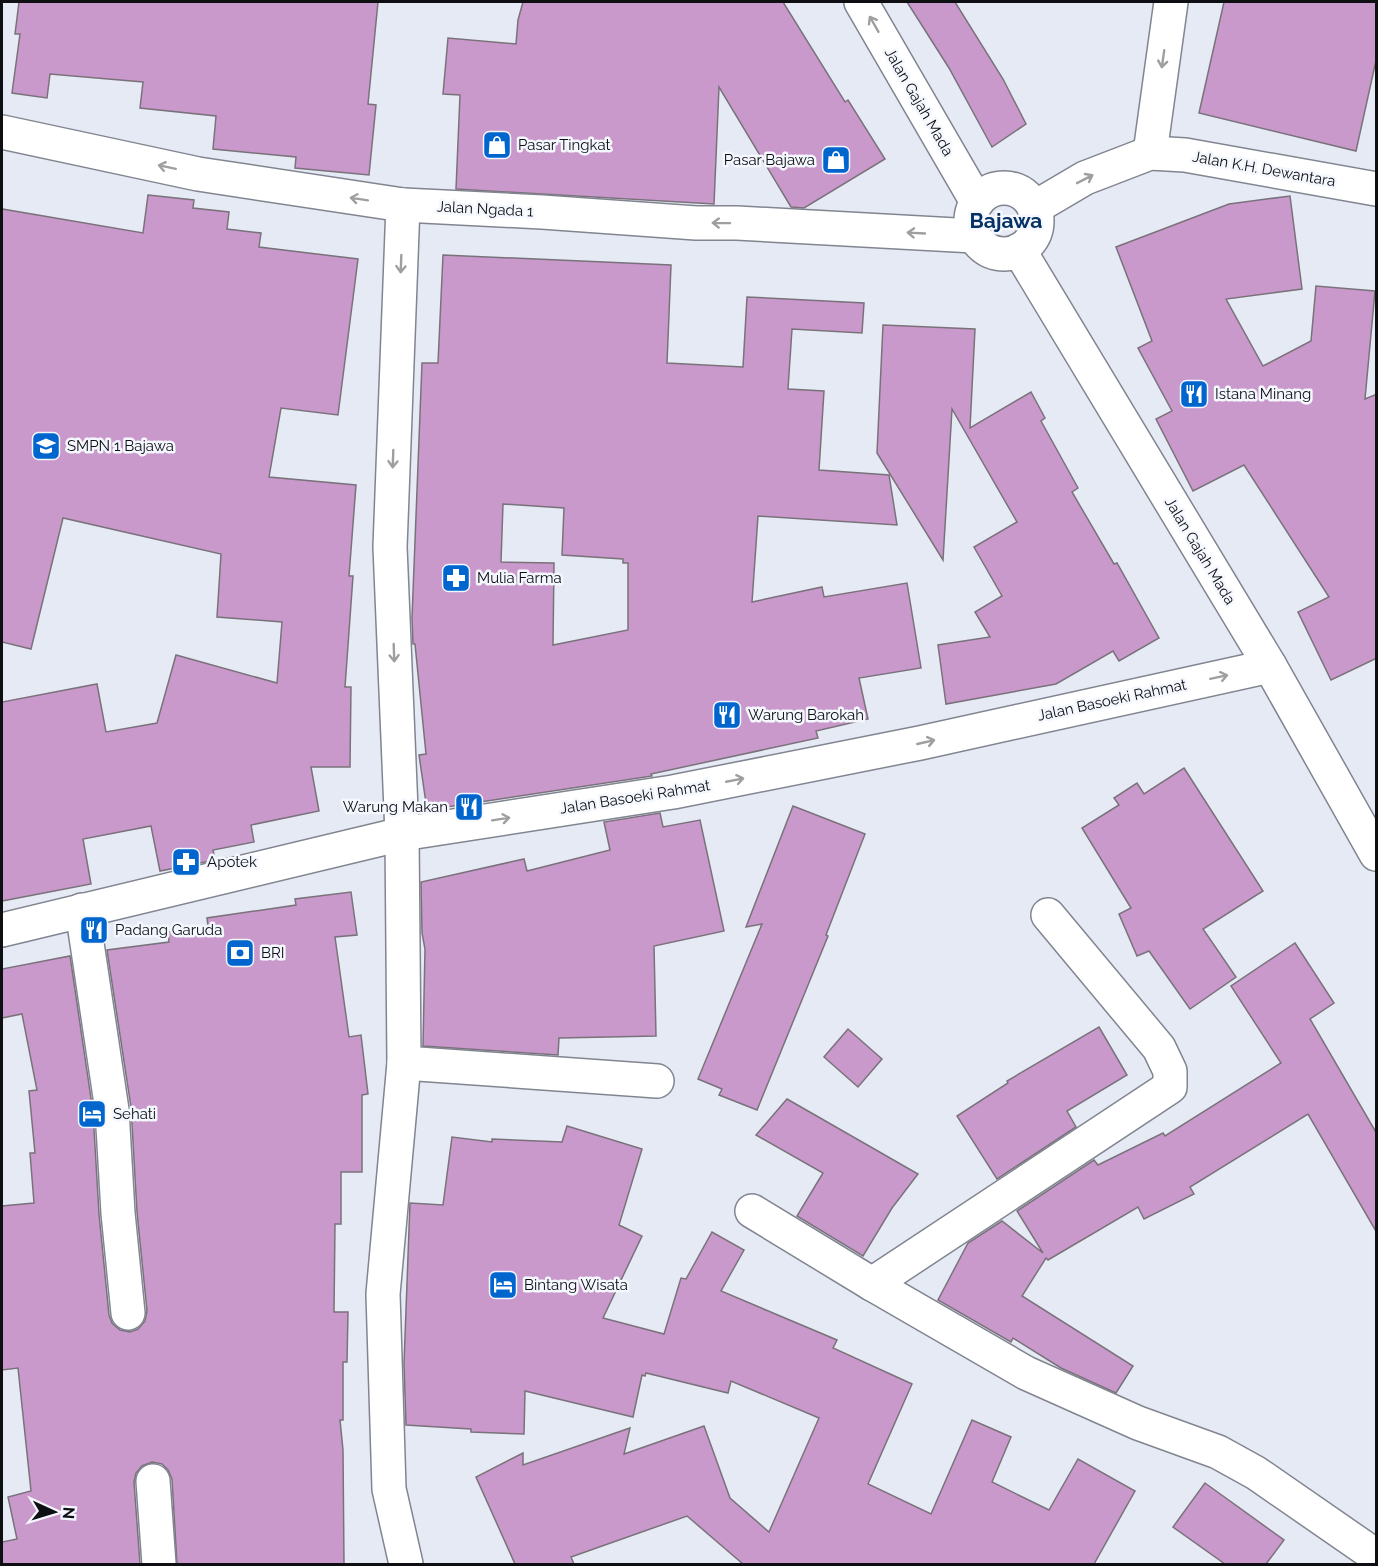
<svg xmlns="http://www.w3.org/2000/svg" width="1378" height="1566" viewBox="0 0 1378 1566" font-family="Raleway,sans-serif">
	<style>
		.building { fill: #ca99cb; stroke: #7a727b; stroke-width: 1.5; fill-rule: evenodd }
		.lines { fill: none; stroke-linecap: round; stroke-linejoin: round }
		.minor-casing { stroke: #818590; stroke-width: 36 }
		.minor { stroke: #fff; stroke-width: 33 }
		.oneway { stroke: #9f9fa1 }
		.labels { text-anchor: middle; stroke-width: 5; stroke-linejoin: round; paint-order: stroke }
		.street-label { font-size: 15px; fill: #0e0f13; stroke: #f4f7fe }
		.poi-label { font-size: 15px; fill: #0e0f13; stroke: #f4f7fe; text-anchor: start }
		.district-label { font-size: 21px; font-weight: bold; fill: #063163; stroke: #f4f7fe }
	</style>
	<rect width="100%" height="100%" fill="#e5eaf5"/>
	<g class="building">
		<path d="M19 2H378L368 104 376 105 369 175 295 168 296 157 213 149 216 116 140 108 143 82 50 74 47 98 12 93 20 34H15Z"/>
		<path d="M523 2H783L845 102 848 100 885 159 804 208 791 207 719 87 714 204 456 189 460 95 443 94 448 38 516 44 518 20Z"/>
		<path d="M907 2H955L1003 79 1026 124 992 147 949 68Z"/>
		<path d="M1224 2H1377V56L1356 151 1199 113Z"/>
		<path d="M148 195 194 200 193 208 229 212 227 229 261 233 259 247 358 259 338 415 281 408 269 477 356 485 349 576H353L345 687H351L350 767H311L319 811 251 825 254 842 213 850 215 860 160 871 151 826 83 839 91 884 2 901V702L97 684 106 732 157 723 176 655 277 683 282 622 217 617 221 554 63 518 31 649 2 642V209L143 233Z"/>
		<path d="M1290 196 1302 289 1226 299 1263 366 1311 341 1316 286 1375 291 1365 399 1377 394V658L1331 680 1298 612 1329 597 1244 465 1193 491 1156 419 1172 411 1138 348 1152 341 1116 247 1229 204Z"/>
		<path d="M443 255 671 265 667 363 743 367 747 297 864 303 862 333 792 329 788 389 824 391 819 470 889 475 897 525 758 516 752 602 822 587 824 597 907 583 921 668 859 678 868 719 816 731 818 738 651 774 652 776 427 810 419 755 426 754 415 644H413L412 618 422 363H438ZM503 504 564 508 562 555 623 559V563H628V630L553 645 554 563 501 562Z"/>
		<path d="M883 325 975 329 970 428 1031 392 1045 418 1041 421 1078 488 1072 492 1114 564 1117 563 1159 638 1119 661 1113 651 1056 684 946 704 938 645 990 637 975 612 1002 596 974 547 1017 522 952 409 943 560 877 453Z"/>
		<path d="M1184 768 1263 891 1203 929 1236 977 1190 1009 1149 951 1137 956 1119 914 1131 908 1082 828 1119 805 1114 798 1137 783 1144 794Z"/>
		<path d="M793 806 865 834 826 935 828 936 757 1110 719 1095 722 1089 698 1079 762 924 746 927Z"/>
		<path d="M660 813 663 827 700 820 724 931 654 946 656 1036 559 1038 558 1055 423 1046 425 949 422 933 421 882 524 859 527 871 610 850 604 822Z"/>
		<path d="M351 892 357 935 335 937 349 1037 361 1035 368 1094 362 1095V1172H341V1224H335L334 1312H348L347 1362H343V1420H340L343 1450 344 1564H177L172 1479 168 1470 162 1464 152 1462 142 1466 136 1473 134 1482 140 1564H2V1542L17 1539 8 1497 31 1491 18 1368 2 1370V1206L34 1203 30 1153H35L29 1091 37 1090 22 1014 2 1018V969L70 956 93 1112 99 1214 109 1315 112 1323 120 1330 130 1332 138 1329 145 1321 147 1311 137 1212 131 1107 107 950 169 942 168 932 208 926 207 918 296 905 295 899Z"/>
		<path d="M1295 943 1334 1003 1310 1019 1377 1134V1233L1308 1114 1190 1187 1194 1194 1144 1219 1138 1207 1048 1260 1046 1258 1022 1296 1133 1366 1116 1393 1061 1368 1013 1338 1011 1342 938 1300 968 1243 1002 1221 1043 1253 1017 1211 1094 1160 1098 1165 1163 1133 1165 1136 1281 1063 1231 986Z"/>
		<path d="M1099 1027 1127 1075 1067 1111 1076 1127 997 1179 957 1116 1008 1083 1007 1081Z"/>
		<path d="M848 1029 882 1059 858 1087 824 1057Z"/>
		<path d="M787 1099 918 1174 892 1208 863 1256 797 1216 823 1173 756 1135Z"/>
		<path d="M567 1126 642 1149 619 1225 642 1236 603 1318 664 1334 681 1278 686 1279 712 1232 744 1250 721 1291 837 1340 833 1348 912 1384 868 1484 931 1514 972 1420 1011 1437 992 1482 1049 1510 1078 1459 1135 1491 1094 1564H743L687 1516 571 1557 574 1564H515L476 1477 523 1453V1465L630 1428 624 1454 704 1426 730 1498 769 1532 819 1418 731 1381 728 1393 646 1373 645 1376 642 1375 633 1417 525 1391 524 1434 471 1432V1429L406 1425 404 1364 410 1203 443 1205 452 1137 492 1142V1139L562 1142Z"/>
		<path d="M1205 1483 1284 1540 1266 1564H1225L1173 1527Z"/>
	</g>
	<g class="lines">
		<g class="minor-casing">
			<g id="minor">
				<path d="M861 2 977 202"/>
				<path d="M2 132 198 174 403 205 542 212 696 223H737L974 236"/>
				<path d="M1150 153 1171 2"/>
				<circle cx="1004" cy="221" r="33"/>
				<path d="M403 205 390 547 402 834 404 1063 383 1294 389 1489 406 1564"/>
				<path d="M1034 208 1085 178 1150 153 1185 155 1376 189"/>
				<path d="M1019 250 1270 666 1376 854"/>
				<path d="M82 910 112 1110 118 1213 128 1313"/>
				<path d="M2 930 402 834 673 792 920 743 1270 666"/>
				<path d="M404 1063 657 1081"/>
				<path d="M752 1211 872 1284 1026 1373 1138 1423 1218 1452 1256 1473 1376 1556"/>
				<path d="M872 1284 1170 1087V1071L1159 1048 1048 915"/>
				<path d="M153 1481 159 1564"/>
			</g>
		</g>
		<use href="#minor" class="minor"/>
	</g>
	<defs><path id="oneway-shaft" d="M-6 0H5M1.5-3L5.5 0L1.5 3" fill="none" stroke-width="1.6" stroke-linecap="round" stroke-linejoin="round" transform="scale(1.5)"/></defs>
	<g class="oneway">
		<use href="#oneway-shaft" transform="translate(874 24) rotate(-120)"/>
		<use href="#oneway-shaft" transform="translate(1163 59) rotate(98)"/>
		<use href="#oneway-shaft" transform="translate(167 167) rotate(-168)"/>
		<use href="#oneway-shaft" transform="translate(1085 179) rotate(-27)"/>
		<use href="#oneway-shaft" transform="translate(359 199) rotate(-171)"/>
		<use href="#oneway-shaft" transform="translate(721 223) rotate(-179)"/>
		<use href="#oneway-shaft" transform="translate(916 233) rotate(-177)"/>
		<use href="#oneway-shaft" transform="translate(401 264) rotate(92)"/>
		<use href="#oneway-shaft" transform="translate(393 459) rotate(92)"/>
		<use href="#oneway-shaft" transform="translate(394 653) rotate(88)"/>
		<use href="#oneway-shaft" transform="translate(1219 677) rotate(-12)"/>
		<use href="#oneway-shaft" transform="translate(926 742) rotate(-13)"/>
		<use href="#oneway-shaft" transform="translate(735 780) rotate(-11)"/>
		<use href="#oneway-shaft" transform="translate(501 819) rotate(-9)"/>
	</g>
	<defs>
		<g id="shop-square" transform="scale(1.5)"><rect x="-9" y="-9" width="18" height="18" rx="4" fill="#0066ce" stroke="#f4f7fe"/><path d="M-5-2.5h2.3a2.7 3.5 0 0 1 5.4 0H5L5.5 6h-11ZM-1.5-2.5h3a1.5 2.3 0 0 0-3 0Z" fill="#fff"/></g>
		<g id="restaurant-square" transform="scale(1.5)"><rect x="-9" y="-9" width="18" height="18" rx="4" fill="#0066ce" stroke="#f4f7fe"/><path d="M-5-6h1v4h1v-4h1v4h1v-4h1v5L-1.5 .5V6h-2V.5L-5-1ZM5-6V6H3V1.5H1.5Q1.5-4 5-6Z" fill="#fff"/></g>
		<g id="school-square" transform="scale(1.5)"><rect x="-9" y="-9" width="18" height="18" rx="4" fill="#0066ce" stroke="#f4f7fe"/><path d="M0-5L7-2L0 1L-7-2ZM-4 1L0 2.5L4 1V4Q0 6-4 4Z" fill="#fff"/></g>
		<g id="pharmacy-square" transform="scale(1.5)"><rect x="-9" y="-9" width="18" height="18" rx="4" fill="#0066ce" stroke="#f4f7fe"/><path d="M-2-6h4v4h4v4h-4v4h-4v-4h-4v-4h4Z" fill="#fff"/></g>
		<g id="bank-square" transform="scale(1.5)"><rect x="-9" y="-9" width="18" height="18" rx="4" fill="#0066ce" stroke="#f4f7fe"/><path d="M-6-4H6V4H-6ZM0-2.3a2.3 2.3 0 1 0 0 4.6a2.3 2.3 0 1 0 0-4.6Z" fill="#fff"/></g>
		<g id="hotel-square" transform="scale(1.5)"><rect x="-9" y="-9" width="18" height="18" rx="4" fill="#0066ce" stroke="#f4f7fe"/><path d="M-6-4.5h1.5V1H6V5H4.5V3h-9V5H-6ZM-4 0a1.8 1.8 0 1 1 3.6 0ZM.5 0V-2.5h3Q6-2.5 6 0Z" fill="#fff"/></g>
	</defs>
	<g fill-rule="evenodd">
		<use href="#shop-square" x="497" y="145"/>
		<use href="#shop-square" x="836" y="160"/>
		<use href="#restaurant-square" x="1194" y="394"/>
		<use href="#school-square" x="46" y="446"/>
		<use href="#pharmacy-square" x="456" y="578"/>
		<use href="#restaurant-square" x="727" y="715"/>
		<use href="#restaurant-square" x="469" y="807"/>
		<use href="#pharmacy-square" x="186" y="862"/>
		<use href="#restaurant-square" x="94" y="930"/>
		<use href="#bank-square" x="240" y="953"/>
		<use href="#hotel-square" x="92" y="1114"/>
		<use href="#hotel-square" x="503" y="1285"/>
	</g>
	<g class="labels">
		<g class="street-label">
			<text transform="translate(919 102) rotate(60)" y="5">Jalan Gajah Mada</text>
			<text transform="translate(1264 169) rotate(10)" y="5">Jalan K.H. Dewantara</text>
			<text transform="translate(485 209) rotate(3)" y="5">Jalan Ngada 1</text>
			<text transform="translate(1200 551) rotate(59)" y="5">Jalan Gajah Mada</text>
			<text transform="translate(1112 700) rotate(-12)" y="5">Jalan Basoeki Rahmat</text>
			<text transform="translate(635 797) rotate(-9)" y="5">Jalan Basoeki Rahmat</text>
		</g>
		<g class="poi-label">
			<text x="518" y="150">Pasar Tingkat</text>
			<text x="815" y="165" text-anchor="end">Pasar Bajawa</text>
			<text x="1215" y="399">Istana Minang</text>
			<text x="67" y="451">SMPN 1 Bajawa</text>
			<text x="477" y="583">Mulia Farma</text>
			<text x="748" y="720">Warung Barokah</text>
			<text x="448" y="812" text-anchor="end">Warung Makan</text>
			<text x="207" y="867">Apotek</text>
			<text x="115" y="935">Padang Garuda</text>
			<text x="261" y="958">BRI</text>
			<text x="113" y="1119">Sehati</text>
			<text x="524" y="1290">Bintang Wisata</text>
		</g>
		<g class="district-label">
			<text x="1006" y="228">Bajawa</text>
		</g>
	</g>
	<rect width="1378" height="1566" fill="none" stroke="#0e0f13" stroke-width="6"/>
	<g transform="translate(54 1512) rotate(94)" stroke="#f4f7fe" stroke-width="4.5" paint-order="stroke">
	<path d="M0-4.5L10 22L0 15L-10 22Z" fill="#0e0f13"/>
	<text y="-9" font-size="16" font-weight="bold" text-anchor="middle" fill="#0e0f13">N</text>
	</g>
</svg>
